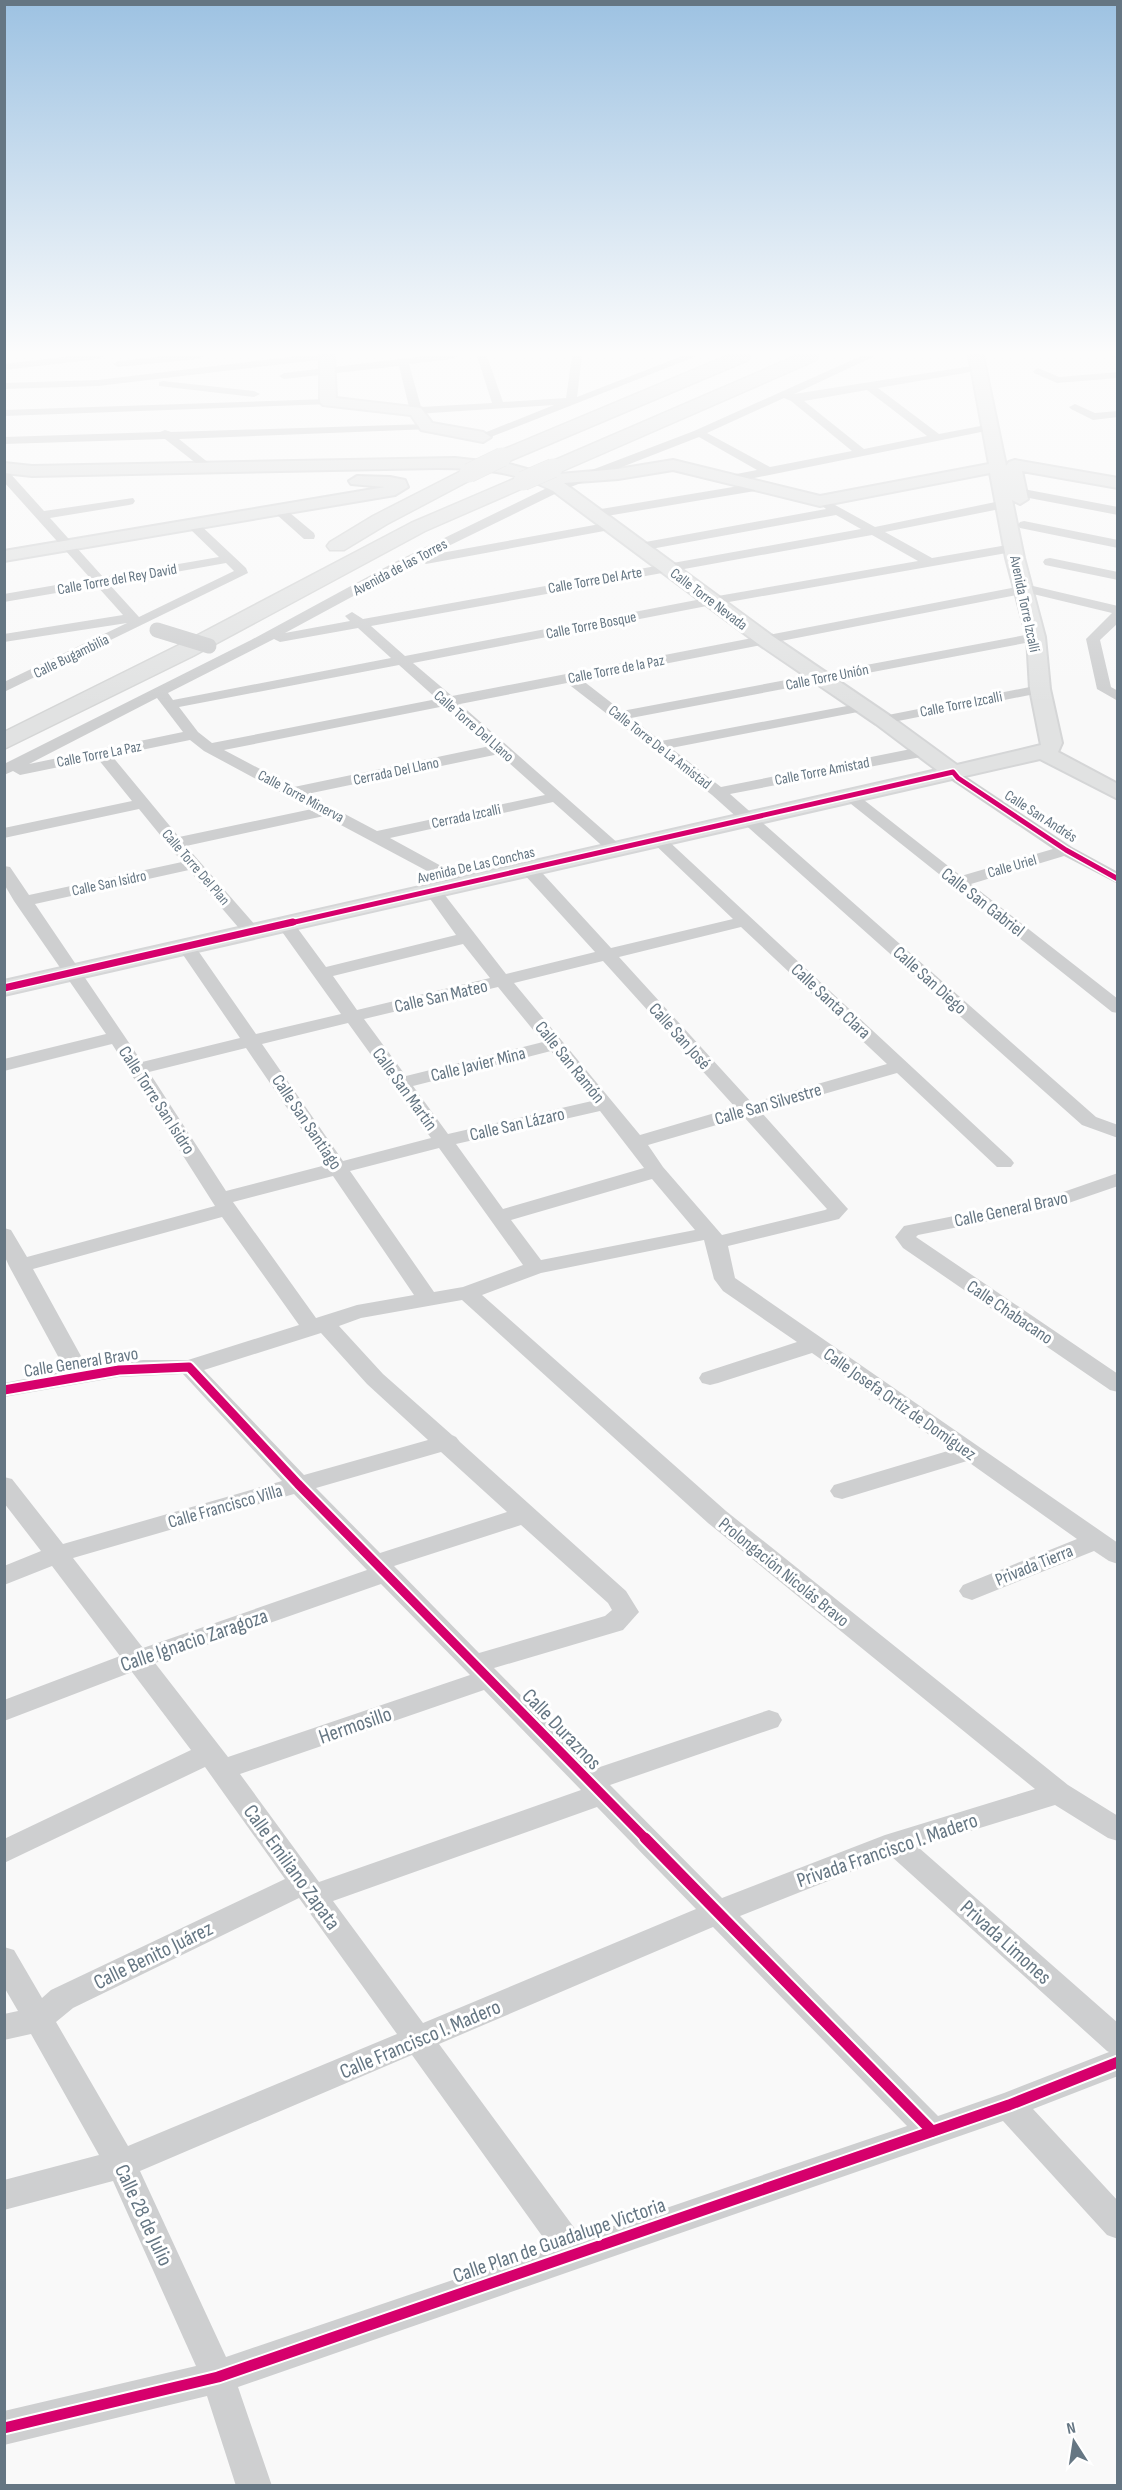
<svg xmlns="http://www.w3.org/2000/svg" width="1122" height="2490" viewBox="0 0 1122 2490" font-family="'Sofia Sans Condensed',sans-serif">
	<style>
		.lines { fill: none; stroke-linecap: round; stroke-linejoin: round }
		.secondary-casing { stroke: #d5d6d7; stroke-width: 4 }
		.highway-casing { stroke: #d5d6d6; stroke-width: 3 }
		.street { fill: #cecfd0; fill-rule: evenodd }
		.secondary { fill: #e1e2e2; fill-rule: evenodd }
		.highway { fill: #e1e2e2; fill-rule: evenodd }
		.highway-bridge-casing { stroke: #d5d6d6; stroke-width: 20; stroke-linecap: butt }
		.street-bridge { stroke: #cecfd0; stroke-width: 15 }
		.highway-bridge { stroke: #e1e2e2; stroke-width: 19 }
		.cycleway-far3-casing { stroke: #fff; stroke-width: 8 }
		.cycleway-far2-casing { stroke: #fff; stroke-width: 10 }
		.cycleway-far1-casing { stroke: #fff; stroke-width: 13 }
		.cycleway-casing { stroke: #fff; stroke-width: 15 }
		.cycleway-far3 { stroke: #d6006c; stroke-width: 5 }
		.cycleway-far2 { stroke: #d6006c; stroke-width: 7 }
		.cycleway-far1 { stroke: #d6006c; stroke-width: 9 }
		.cycleway { stroke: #d6006c; stroke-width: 11 }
		.labels { text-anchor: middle; stroke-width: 6; stroke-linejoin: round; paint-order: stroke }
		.far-street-label { font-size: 15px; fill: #657683; stroke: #fff }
		.street-label { font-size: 18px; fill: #657683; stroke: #fff }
		.near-street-label { font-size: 21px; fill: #657683; stroke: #fff }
	</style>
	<rect width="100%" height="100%" fill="#f9f9f9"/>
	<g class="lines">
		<g class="secondary-casing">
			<g id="secondary">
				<path d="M320 356H334L336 398 421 408 432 423 483 432 491 437 483 442 421 430 411 415 323 405 320 402Z"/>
				<path d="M969 356H983L1006 466 1009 462 1015 460 1118 478V488L1022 471 1028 499 1020 504 1012 500 1024 558 1045 637 1050 689 1062 743 1058 752 1118 784V799L1040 759 4 995V981L937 770 876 724 757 643 553 491C516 471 478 468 437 468L32 476 4 473V463L32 466 455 458 509 464 548 475 618 469 673 460 820 496 989 464ZM673 470 820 506 990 473 1006 558 1027 637 1030 689 1041 745 957 765 890 716 771 635 564 483 618 479Z"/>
				<path d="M357 476 390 477 405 480 408 487 395 495 4 561V551L385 487 351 484 349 481Z"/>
			</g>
		</g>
		<g class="highway-casing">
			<g id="highway">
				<path d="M727 356H750L748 360 509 461H495L493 457 495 453Z"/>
				<path d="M796 356H818L816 360 560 472H546L544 468 546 464Z"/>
				<path d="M469 467 476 469 478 473 476 477 387 524 344 550H330L327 546 330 542 373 516Z"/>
				<path d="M523 475 530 477 533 481 530 485 425 531 193 656 4 749V732L177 646 411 523Z"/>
			</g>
		</g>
		<g class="street">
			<path d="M71 356H104L99 359 4 370V364Z"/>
			<path d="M165 356H203L198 359 118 367 113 364 118 361Z"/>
			<path d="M298 356H331L326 359 98 386 4 389V383L98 380Z"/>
			<path d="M425 356H458L453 359 409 364 421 407 492 403 477 356H487L503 402 566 398 572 356H582L577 397 682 356H697L483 440 477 437 479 435 554 405 416 414 410 411 399 366 284 379 279 376 284 373Z"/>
			<path d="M861 356H875L794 394 978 365 983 368 982 370 878 388 939 434 991 424 997 427 991 430 730 483 726 482V476L757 470 699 437 563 490 430 555 611 522 617 526 615 529 426 564 420 560 285 633 350 621 345 616 352 612 363 619 861 529 836 515 640 551 634 547 640 543 826 509 820 504 826 500 875 527 1005 500 1009 501 1011 504 1009 507 1005 508 885 532 932 558 1013 544 1019 548 1018 551 712 605 413 663 452 696 1022 586H1033L1118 606V623L1100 640 1111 687 1118 691V701L1097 689 1086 639 1112 613 1033 594H1022L582 680 622 711 1036 633 1041 634 1043 637 1041 640 1036 641 631 718 661 741 863 703 870 707 863 711 671 748 721 787 926 746 931 748 934 751 931 754 926 756 730 794 1096 1117 1118 1125V1138L1082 1125 712 795 567 683 460 704 620 845 622 848 620 851H608L553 802 390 838 465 879 467 883 465 887 459 888 324 816 186 846 256 926 259 930 256 934H244L189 870 35 904 142 1062 240 1038 177 946 180 942H192L256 1034 341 1014 275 922 278 918H290L326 967 456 935 423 889 425 885H437L506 974 595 952 522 872 520 868 528 863 534 864 611 948 733 919 649 839 657 834 663 836 1011 1159 1014 1163 1011 1167H997L897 1073 761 1112 848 1209 839 1219 728 1246 735 1278 1118 1543V1564L1109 1561 1094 1551 972 1600 963 1597 959 1591 963 1585 1077 1539 967 1461 842 1499 834 1497 830 1491 834 1485 951 1450 812 1353 718 1383 710 1385 702 1383 699 1378 702 1373 797 1342 723 1291 714 1279 704 1240 541 1273 482 1295 726 1511 1068 1785 1118 1816V1841L1108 1838 1055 1805 918 1847 1118 2023V2076L1033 2109 1118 2201V2239L1107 2235 1003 2121 238 2387 272 2486H236L207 2396 4 2445V2411L196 2366 113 2181 4 2210V2180L99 2155 31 2034 4 2040V2014L18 2011 4 1987V1947L14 1950 42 1998 51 1990 285 1879 205 1767 4 1863V1839L191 1750 132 1672 4 1721V1700L120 1656 52 1566 4 1585V1566L41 1551 4 1503V1477L12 1479 63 1544 282 1481 183 1374 119 1377 4 1397V1383L66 1371 9 1266 4 1255V1228L11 1230 27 1257 215 1206 112 1044 4 1071V1059L106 1034 14 901 4 884V866L10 867 29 895 182 862 139 809 4 838V828L132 801 98 759 20 775 13 771 4 775V764L251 640 395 562 555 484 694 431ZM867 390 927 436 864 449 804 401ZM784 398 791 401 852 451 770 467 707 433ZM872 535 918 561 712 597 405 656 371 626ZM358 628 391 658 173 700 168 693 274 639 280 642ZM399 665 437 699 212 743 198 732 179 707ZM157 698 183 732 29 764ZM445 706 490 746 294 787 224 750ZM190 740 204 751 312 809 179 837 112 756ZM499 754 545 795 377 831 307 794ZM741 927 887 1064 752 1103 619 957ZM463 944 490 978 357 1010 333 976ZM603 961 735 1107 640 1135 514 983ZM498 987 543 1042 406 1076 364 1019ZM348 1023 431 1138 343 1161 262 1044ZM246 1048 326 1165 226 1191 149 1072ZM551 1051 592 1101 448 1134 413 1086ZM600 1111 644 1168 503 1209 456 1144ZM744 1117 827 1209 825 1210 722 1235 663 1167 648 1145ZM439 1148 523 1265 463 1287 434 1292 350 1171ZM333 1176 414 1295 357 1305 316 1318 233 1202ZM652 1179 695 1230 541 1260 511 1220ZM222 1217 299 1325 188 1360H143L87 1367 33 1269ZM462 1300 708 1523 1035 1789 885 1835 722 1898 610 1785 778 1727 782 1720 778 1713 769 1710 594 1769 494 1668 623 1630 639 1612 626 1591 460 1442 456 1437 452 1435 383 1374 339 1326 361 1318ZM321 1333 367 1384 428 1440 304 1475 204 1370ZM441 1452 507 1512 380 1553 316 1488ZM294 1494 367 1570 143 1648 73 1558ZM521 1525 608 1603 612 1610 605 1616 479 1653 394 1566ZM381 1584 470 1675 228 1757 155 1663ZM484 1690 581 1790 319 1882 240 1774ZM597 1807 696 1909 423 2023 333 1901ZM891 1856 1107 2051 1109 2052 1004 2093 938 2116 740 1916ZM299 1898 397 2034 128 2146 56 2022 73 2008ZM713 1927 907 2126 581 2237 439 2044ZM412 2055 550 2247 226 2357 140 2171Z"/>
			<path d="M1112 356H1118V360Z"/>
			<path d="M1038 368 1059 377 1118 372V378L1057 383 1034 373 1033 371Z"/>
			<path d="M163 381 254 391 260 394 254 397 159 386V382Z"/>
			<path d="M328 399 332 400V404L4 416V410Z"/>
			<path d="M1075 404 1095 413 1118 411V417L1093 420 1071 409 1069 407Z"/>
			<path d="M427 424 431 425V429L179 439 210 464V470L206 471 165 439 4 444V437L160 432 165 430 171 432Z"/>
			<path d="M4 471H8L44 511 133 498 135 501 133 504 129 505 50 518 103 577 219 557 189 528 187 525 189 522H197L246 568 248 573 4 692V682L127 623 4 642V634L123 615 97 586 4 602V594L91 579 4 482ZM226 563 234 571 139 617 109 584Z"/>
			<path d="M751 484 755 485V491L595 518 589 514 595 510Z"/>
			<path d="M1018 488 1118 507V515L1014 495V489Z"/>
			<path d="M280 507 284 508 314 533 315 536 314 539H304L276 514 274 511Z"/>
			<path d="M1024 521 1118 540V548L1020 528 1018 525 1020 522Z"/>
			<path d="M1050 558 1118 572V580L1045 565 1043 562 1045 559Z"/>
			<path d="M1040 685 1045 686 1047 689 1045 692 883 724 876 720 883 716Z"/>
			<path d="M953 767 958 769 964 775 1072 847 1118 872V884L1064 856 971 884 1118 999V1013L1112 1012 841 796 849 791 855 793 961 876 1053 849 952 781 945 772Z"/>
			<path d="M1118 1173V1186L1054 1208 918 1235 916 1237 1118 1374V1392L1110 1390 903 1248 895 1237 904 1226 1049 1197Z"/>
		</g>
		<use href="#secondary" class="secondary"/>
		<use href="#highway" class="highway"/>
		<g class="highway-bridge-casing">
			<g id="highway-bridge">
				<path d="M469 473 502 457"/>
				<path d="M523 481 553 468"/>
			</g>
		</g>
		<path class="street-bridge" d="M157 630 209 646"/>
		<use href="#highway-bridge" class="highway-bridge"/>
		<g class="cycleway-far3-casing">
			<path id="cycleway-far3" d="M286 924 953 772 958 778 1066 850 1118 879"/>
		</g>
		<g class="cycleway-far2-casing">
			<path id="cycleway-far2" d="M4 988 293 922"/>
		</g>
		<g class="cycleway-far1-casing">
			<path id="cycleway-far1" d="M4 1390 119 1370 189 1367 298 1484 646 1839"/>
		</g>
		<g class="cycleway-casing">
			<g id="cycleway">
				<path d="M645 1838 932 2131"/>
				<path d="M4 2428 218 2377 1009 2105 1118 2062"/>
			</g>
		</g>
		<use href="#cycleway-far3" class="cycleway-far3"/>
		<use href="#cycleway-far2" class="cycleway-far2"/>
		<use href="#cycleway-far1" class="cycleway-far1"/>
		<use href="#cycleway" class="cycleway"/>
	</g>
	<linearGradient id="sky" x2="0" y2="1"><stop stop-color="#9dc2e2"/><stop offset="0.5" stop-color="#fcfcfc"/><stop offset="1" stop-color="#fcfcfc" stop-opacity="0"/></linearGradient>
	<rect width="1122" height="705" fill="url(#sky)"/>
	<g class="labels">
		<g class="far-street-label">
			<text transform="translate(400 567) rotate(-28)" y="5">Avenida de las Torres</text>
			<text transform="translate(117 579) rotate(-10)" y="5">Calle Torre del Rey David</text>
			<text transform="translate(595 580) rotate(-10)" y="5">Calle Torre Del Arte</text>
			<text transform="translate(709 599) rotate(37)" y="5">Calle Torre Nevada</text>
			<text transform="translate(1025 604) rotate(78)" y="5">Avenida Torre Izcalli</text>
			<text transform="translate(591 625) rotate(-11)" y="5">Calle Torre Bosque</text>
			<text transform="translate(71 656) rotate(-26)" y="5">Calle Bugambilia</text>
			<text transform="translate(616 669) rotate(-11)" y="5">Calle Torre de la Paz</text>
			<text transform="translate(827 677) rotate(-11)" y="5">Calle Torre Unión</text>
			<text transform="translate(961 704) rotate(-11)" y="5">Calle Torre Izcalli</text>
			<text transform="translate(474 726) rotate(41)" y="5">Calle Torre Del Llano</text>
			<text transform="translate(660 747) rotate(38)" y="5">Calle Torre De La Amistad</text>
			<text transform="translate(99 754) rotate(-11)" y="5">Calle Torre La Paz</text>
			<text transform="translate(396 771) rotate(-12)" y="5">Cerrada Del Llano</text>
			<text transform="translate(822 771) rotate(-11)" y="5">Calle Torre Amistad</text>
			<text transform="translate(301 796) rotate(28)" y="5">Calle Torre Minerva</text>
			<text transform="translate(466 816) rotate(-12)" y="5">Cerrada Izcalli</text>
			<text transform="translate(1041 816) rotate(33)" y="5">Calle San Andrés</text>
			<text transform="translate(476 865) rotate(-13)" y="5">Avenida De Las Conchas</text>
			<text transform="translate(1012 866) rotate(-16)" y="5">Calle Uriel</text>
			<text transform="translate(196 867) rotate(49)" y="5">Calle Torre Del Plan</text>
			<text transform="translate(109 883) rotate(-12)" y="5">Calle San Isidro</text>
		</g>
		<g class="street-label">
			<text transform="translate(983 902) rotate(38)" y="6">Calle San Gabriel</text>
			<text transform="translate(930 980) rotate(42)" y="6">Calle San Diego</text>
			<text transform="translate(441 996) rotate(-13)" y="6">Calle San Mateo</text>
			<text transform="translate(831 1001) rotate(43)" y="6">Calle Santa Clara</text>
			<text transform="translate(680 1036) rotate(48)" y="6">Calle San José</text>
			<text transform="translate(570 1062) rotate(51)" y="6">Calle San Ramón</text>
			<text transform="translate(478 1064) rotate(-14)" y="6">Calle Javier Mina</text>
			<text transform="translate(405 1089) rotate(54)" y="6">Calle San Martín</text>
			<text transform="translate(157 1100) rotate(57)" y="6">Calle Torre San Isidro</text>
			<text transform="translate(768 1104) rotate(-16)" y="6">Calle San Silvestre</text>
			<text transform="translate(307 1122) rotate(56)" y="6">Calle San Santiago</text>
			<text transform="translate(517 1124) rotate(-13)" y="6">Calle San Lázaro</text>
			<text transform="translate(1011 1209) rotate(-12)" y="6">Calle General Bravo</text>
			<text transform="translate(1010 1312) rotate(34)" y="6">Calle Chabacano</text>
			<text transform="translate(81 1362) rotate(-9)" y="6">Calle General Bravo</text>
			<text transform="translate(900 1404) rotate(35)" y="6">Calle Josefa Ortíz de Domíguez</text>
			<text transform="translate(225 1506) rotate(-16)" y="6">Calle Francisco Villa</text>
			<text transform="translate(1034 1565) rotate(-22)" y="6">Privada Tierra</text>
			<text transform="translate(784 1572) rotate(39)" y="6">Prolongación Nicolás Bravo</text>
		</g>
		<g class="near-street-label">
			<text transform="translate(194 1640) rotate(-19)" y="7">Calle Ignacio Zaragoza</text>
			<text transform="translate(355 1725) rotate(-19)" y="7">Hermosillo</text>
			<text transform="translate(562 1729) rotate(46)" y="7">Calle Duraznos</text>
			<text transform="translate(887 1850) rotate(-19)" y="7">Privada Francisco I. Madero</text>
			<text transform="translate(292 1867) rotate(54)" y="7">Calle Emiliano Zapata</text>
			<text transform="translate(1006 1942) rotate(42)" y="7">Privada Limones</text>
			<text transform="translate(153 1955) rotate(-26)" y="7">Calle Benito Juárez</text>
			<text transform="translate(420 2039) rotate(-23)" y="7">Calle Francisco I. Madero</text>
			<text transform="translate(144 2215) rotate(65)" y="7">Calle 28 de Julio</text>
			<text transform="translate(559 2240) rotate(-19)" y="7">Calle Plan de Guadalupe Victoria</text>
		</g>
	</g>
	<rect width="1122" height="2490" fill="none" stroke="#657683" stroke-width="12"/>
	<g transform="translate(1074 2442) rotate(348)" stroke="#ffffff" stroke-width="4.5" paint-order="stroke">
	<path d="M0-4.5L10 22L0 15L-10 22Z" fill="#657683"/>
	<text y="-9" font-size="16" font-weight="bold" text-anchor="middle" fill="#657683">N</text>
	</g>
</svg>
